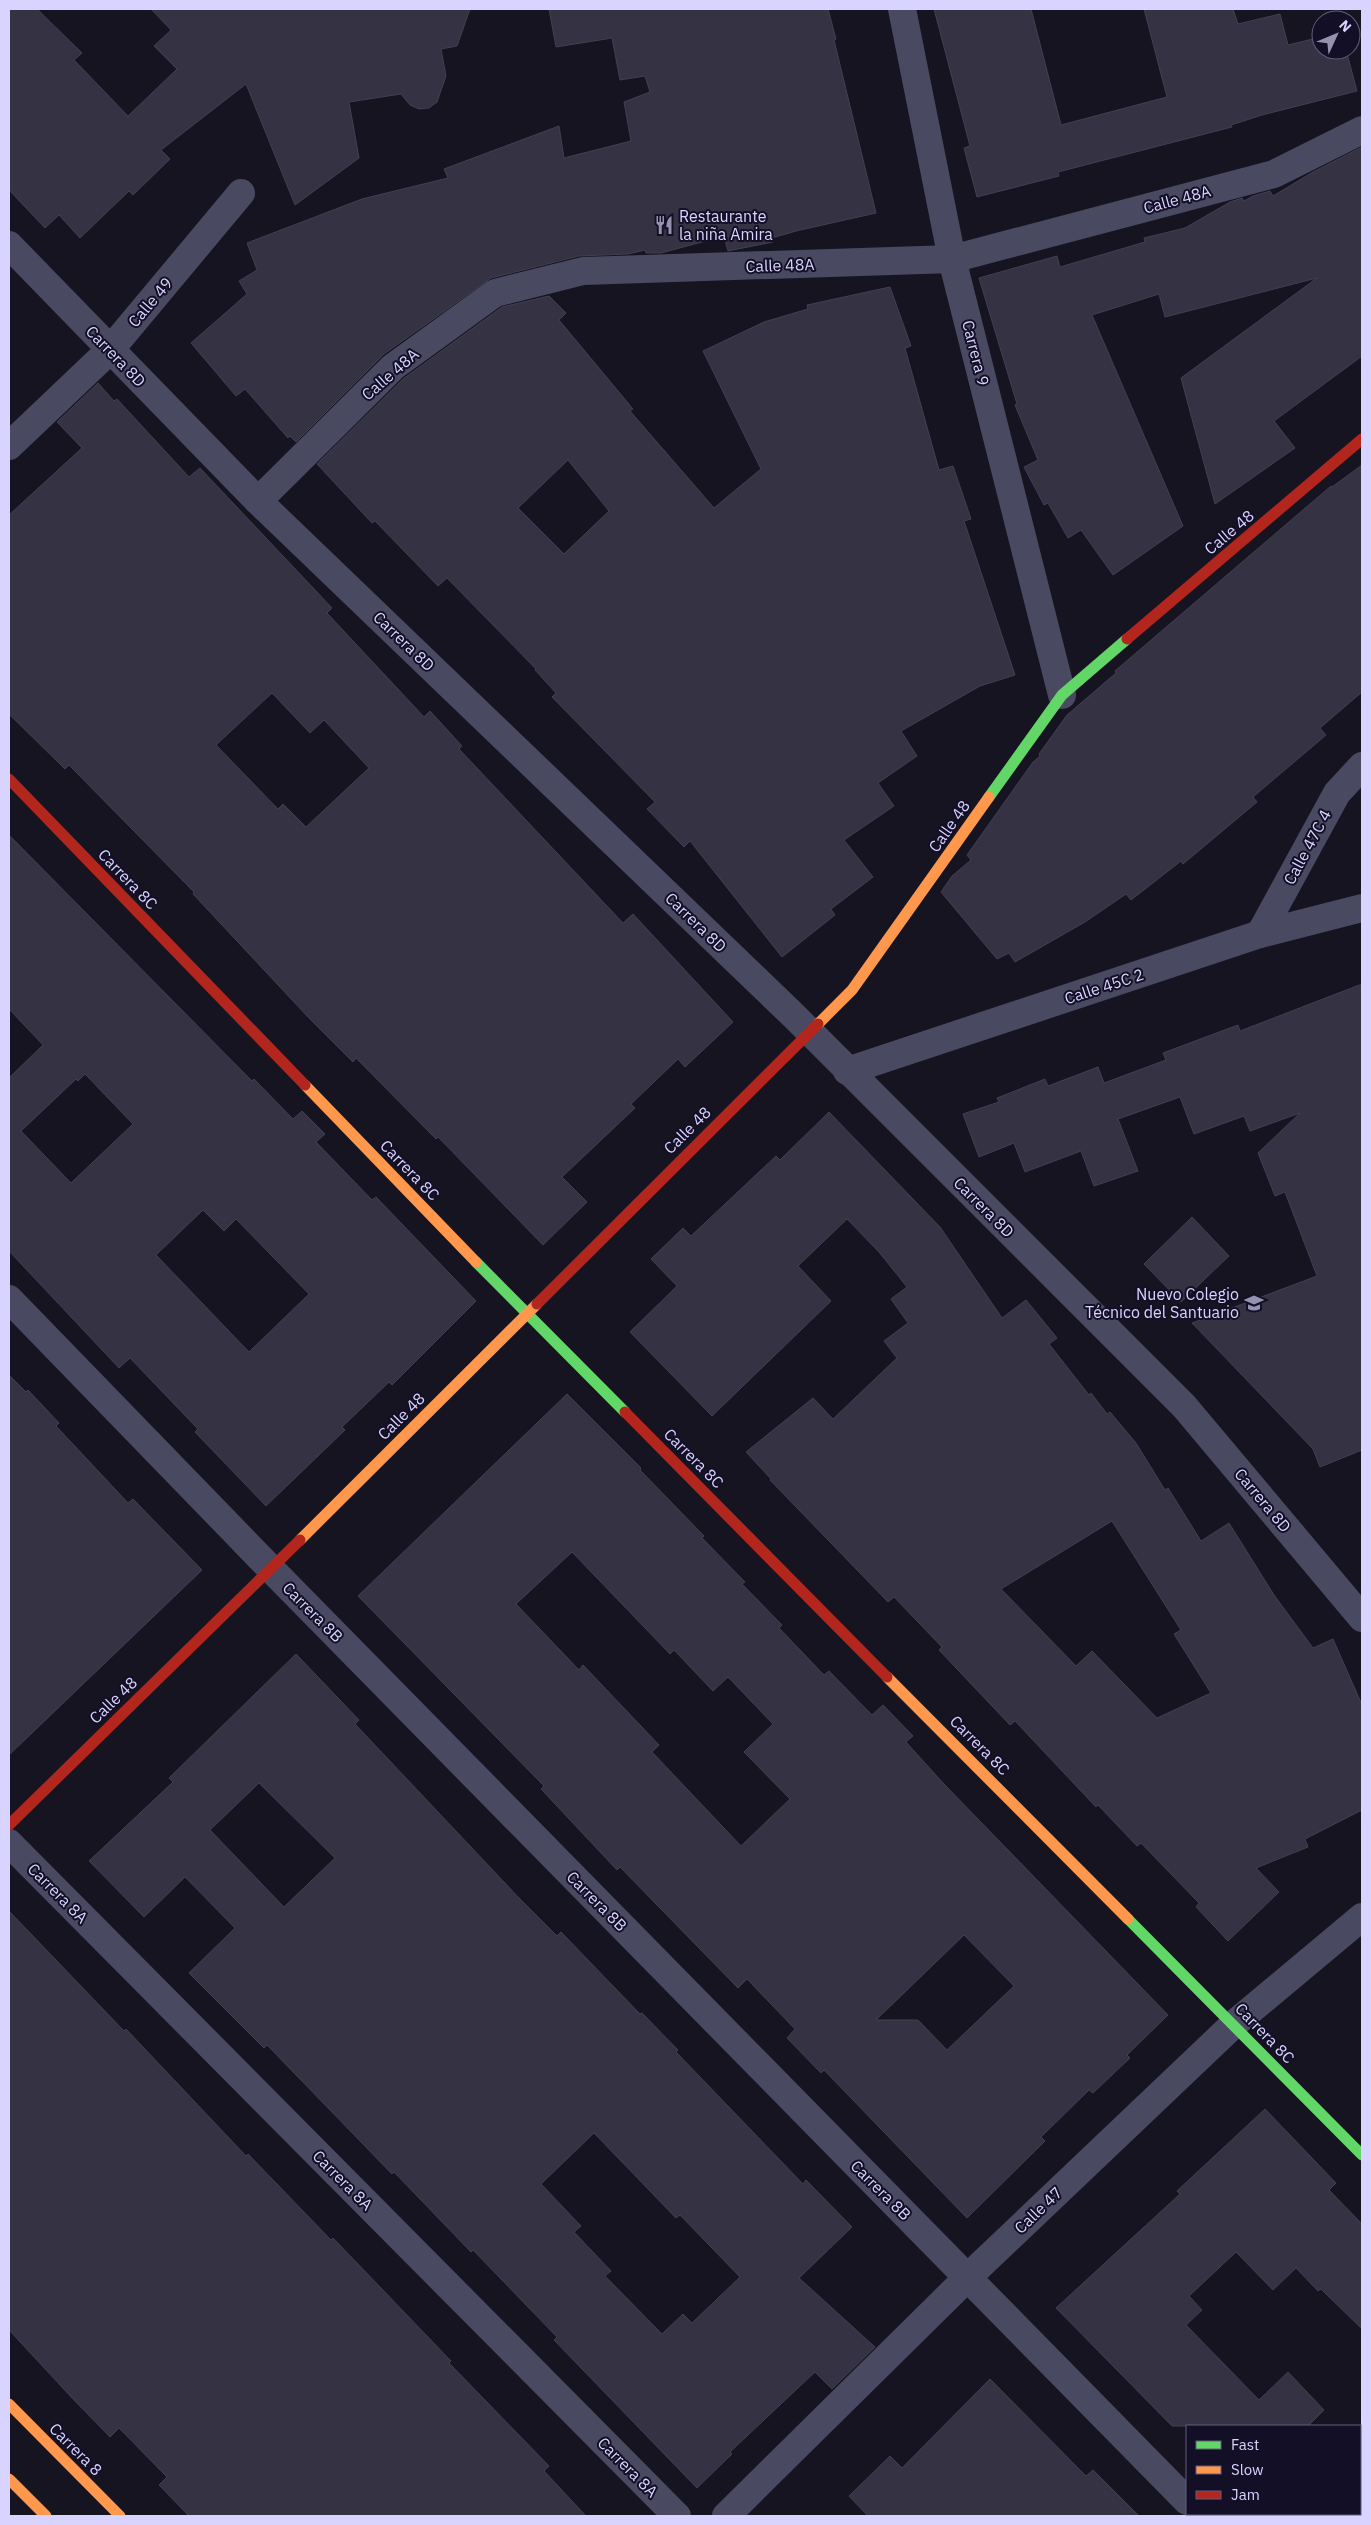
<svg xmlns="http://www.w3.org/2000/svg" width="1371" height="2525" viewBox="0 0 1371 2525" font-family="'IBM Plex Sans',sans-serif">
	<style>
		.building { fill: #343243; stroke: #433f54; fill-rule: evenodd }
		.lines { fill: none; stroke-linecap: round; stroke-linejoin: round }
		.street { stroke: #4a4962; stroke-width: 28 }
		.fast { stroke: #63d668; stroke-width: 11 }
		.slow { stroke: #ff974d; stroke-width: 11 }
		.jam { stroke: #b3261e; stroke-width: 11 }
		.labels { text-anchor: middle; stroke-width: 4; stroke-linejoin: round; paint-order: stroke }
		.street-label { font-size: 16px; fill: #d9d4ff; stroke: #130f26 }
		.poi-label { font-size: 16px; fill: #d9d4ff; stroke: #130f26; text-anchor: start }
	</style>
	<rect width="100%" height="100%" fill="#161421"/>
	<g class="building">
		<path d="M9 9H37L82 53 74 60 128 116 177 69 154 46 171 30 151 9H470L457 46 441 49 446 76 437 102 429 108 419 109 410 105 401 94 349 102 359 158 295 205 246 84 161 150 170 159 133 195 129 191 80 238 59 215 45 228 9 190Z"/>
		<path d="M549 9H828L836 39 834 40 876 213 796 231 772 238 773 242 728 251 724 236 661 253H646L645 250 628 254 579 256 491 278 384 354 296 442 290 436 288 438 245 389 236 396 191 343 247 294 239 281 257 270 247 243 362 199 448 178 444 169 559 126 564 158 631 141 624 102 650 92 645 76 620 80 612 38 556 47Z"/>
		<path d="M934 9H1031L1061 125 1167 97 1144 9H1233L1238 24 1280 14 1288 45 1321 37V50H1346L1357 91 1262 115 1231 125 1232 127 1058 172 1059 176 977 197 964 148 970 146Z"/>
		<path d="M1362 147V356L1274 421 1295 448 1215 504 1181 378 1317 278 1165 317 1159 294 1092 315 1183 526 1113 575 1081 530 1068 538 1048 503 1044 505 1024 467 1038 460 1015 405 1017 404 979 278 1057 256 1060 267 1145 242 1144 238 1185 228 1230 202 1242 198 1244 201 1253 196 1270 191 1273 196 1313 172Z"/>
		<path d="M890 287 911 346 905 348 939 470 953 466 971 519 964 521 1015 675 980 686 901 731 917 756 878 783 894 806 844 840 873 877 831 909 835 915 782 957 690 841 684 847 647 809 655 802 552 697 556 693 535 670 536 669 447 578 438 586 375 521 372 523 317 464 403 379 502 307 549 296 566 313 559 320 633 409 630 411 714 508 761 469 703 351 764 322 808 309 807 305ZM568 460 609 511 564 554 518 508Z"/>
		<path d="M98 383 114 401 117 399 189 477 200 468 332 608 327 613 424 717 430 711 462 746 459 749 623 923 633 914 733 1022 685 1067 678 1059 631 1104 635 1108 562 1177 587 1202 543 1245 438 1137 436 1139 356 1058 353 1062 308 1017 193 894 194 892 69 765 65 769 9 714V515L82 448 57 422ZM272 693 310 733 324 720 369 768 306 827 283 804 278 809 216 745Z"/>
		<path d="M1362 465V692L1320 728 1326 735 1253 797 1257 802 1183 864 1181 861 1131 900 1126 894 1085 922 1015 962 1009 953 997 959 941 892 952 876 971 860 967 855 1033 762 1040 756 1039 754 1067 715 1116 673 1115 671 1331 486 1332 487Z"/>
		<path d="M9 835 252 1081 254 1079 293 1119 302 1111 325 1134 316 1142 372 1200 376 1197 476 1301 392 1385 389 1382 342 1427 345 1430 266 1506 195 1432 198 1429 130 1358 119 1368 9 1251V1078L43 1045 9 1009ZM85 1074 133 1124 71 1183 21 1131 76 1079 78 1081ZM203 1210 224 1231 236 1219 309 1294 249 1352 156 1255Z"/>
		<path d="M1362 984V1450L1320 1467 1313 1449 1192 1323 1317 1276 1285 1192 1275 1196 1258 1153 1300 1113 1250 1131 1244 1116 1194 1134 1180 1097 1118 1119 1138 1171 1094 1186 1081 1151 1025 1172 1014 1143 979 1157 963 1114 999 1102 997 1098 1045 1079 1048 1086 1098 1067 1104 1083 1166 1060 1163 1053 1238 1025 1240 1031Z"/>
		<path d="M829 1112 940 1227 1002 1318 1026 1300 1057 1338 1049 1344 1089 1395 1091 1393 1107 1414 1110 1412 1136 1443 1165 1490 1168 1488 1201 1541 1229 1523 1274 1595 1313 1648 1333 1639 1362 1705V1810L1305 1839 1308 1847 1256 1868 1279 1892 1228 1941 1196 1907 1199 1903 1141 1843 1137 1846 1098 1805 1096 1807 1015 1721 1010 1725 939 1650 942 1647 894 1597 888 1602 770 1480 771 1479 746 1452 813 1398 833 1419 897 1358 884 1341 908 1323 891 1299 907 1287 879 1252 847 1219 798 1266 831 1301 712 1416 630 1332 677 1286 651 1259 683 1228 691 1236 776 1156 780 1160ZM1112 1521 1181 1630 1174 1634 1211 1693 1157 1718 1092 1651 1076 1666 1001 1589Z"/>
		<path d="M1192 1217 1229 1256 1181 1302 1144 1264Z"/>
		<path d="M9 1375 26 1392 28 1390 59 1423 56 1426 128 1503 133 1499 202 1570 9 1755Z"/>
		<path d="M567 1394 641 1468 640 1470 704 1536 702 1538 745 1582 742 1584 782 1625 779 1628 824 1675 829 1671 872 1715 883 1705 913 1736 906 1742 943 1783 1168 2015 1127 2055 1130 2058 1093 2093 1089 2090 1041 2137 1045 2141 967 2218 824 2070 821 2073 787 2038 795 2029 747 1979 738 1988 620 1867 617 1870 541 1789 544 1786 358 1596ZM572 1552 670 1654 674 1650 713 1691 728 1677 773 1724 744 1752 790 1799 741 1846 652 1752 659 1745 583 1665 579 1670 516 1604ZM964 1935 1014 1986 947 2050 918 2020H876Z"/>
		<path d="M296 1654 359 1720 355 1724 520 1899 557 1936 561 1932 640 2014 642 2013 678 2050 676 2052 803 2184 806 2180 852 2227 799 2278 875 2347 832 2389 815 2372 730 2452 732 2454 697 2488 554 2340 557 2337 473 2250 471 2252 394 2172 392 2174 267 2045 264 2048 189 1973 235 1928 185 1877 144 1917 89 1861 173 1782 169 1778ZM259 1783 335 1858 284 1907 210 1830ZM594 2133 676 2218 680 2215 740 2277 692 2323 683 2314 662 2334 605 2276 611 2271 574 2232 581 2226 541 2184Z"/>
		<path d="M9 1911 124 2031 126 2029 246 2156 248 2154 331 2240 333 2238 451 2361 449 2363 549 2466 544 2471 586 2516H189L159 2485 167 2477 119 2428 110 2437 74 2400 9 2330Z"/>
		<path d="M1265 2109 1336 2183 1329 2190 1362 2224V2329L1321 2289 1318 2291 1296 2268 1273 2290 1236 2252 1189 2296 1202 2310 1186 2325 1259 2400 1288 2372 1324 2410 1308 2426H1172L1056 2308 1180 2194 1177 2191Z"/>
		<path d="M990 2379 1086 2476 1093 2470 1139 2516H868L849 2496 890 2456 902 2468Z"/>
	</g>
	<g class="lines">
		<g class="street">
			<path d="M902 9 952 259 1062 695"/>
			<path d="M9 245 258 501 793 1015 1184 1406 1362 1618"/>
			<path d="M9 446 110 350 241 193"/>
			<path d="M258 501 393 367 495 293 583 271 952 259 1274 174 1362 130"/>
			<path d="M1260 934 1337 793 1362 766"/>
			<path d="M847 1071 1260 934 1362 908"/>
			<path d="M9 1299 271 1569 1187 2501"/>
			<path d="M9 1843 677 2516"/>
			<path d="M726 2516 968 2277 1234 2024 1362 1917"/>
		</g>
		<g class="fast">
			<path d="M989 797 1062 695 1127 639"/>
			<path d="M476 1262 625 1412"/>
			<path d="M1128 1919 1362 2155"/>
		</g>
		<g class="slow">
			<path d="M818 1024 852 990 989 797"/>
			<path d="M305 1085 476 1262"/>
			<path d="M300 1540 537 1304"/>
			<path d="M887 1677 1128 1919"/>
			<path d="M9 2404 120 2516"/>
			<path d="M9 2479 46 2516"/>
		</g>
		<g class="jam">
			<path d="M1127 639 1362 439"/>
			<path d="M9 779 305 1085"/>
			<path d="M537 1304 818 1024"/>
			<path d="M625 1412 887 1677"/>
			<path d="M9 1825 300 1540"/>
		</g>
	</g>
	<defs>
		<g id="restaurant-bare" transform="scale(1.5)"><path d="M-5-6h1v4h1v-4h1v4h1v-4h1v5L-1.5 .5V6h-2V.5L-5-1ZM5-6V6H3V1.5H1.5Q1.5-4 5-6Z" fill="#9591b1" stroke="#130f26" stroke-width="2.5" paint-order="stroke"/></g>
		<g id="school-bare" transform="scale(1.5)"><path d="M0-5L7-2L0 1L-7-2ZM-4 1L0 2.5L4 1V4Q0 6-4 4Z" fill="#9591b1" stroke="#130f26" stroke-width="2.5" paint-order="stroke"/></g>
	</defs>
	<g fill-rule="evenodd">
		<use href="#restaurant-bare" x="664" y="225"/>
		<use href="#school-bare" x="1254" y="1303"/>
	</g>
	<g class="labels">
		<g class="street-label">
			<text transform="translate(1177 199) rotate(-15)" y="6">Calle 48A</text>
			<text transform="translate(780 265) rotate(-2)" y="6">Calle 48A</text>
			<text transform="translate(150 302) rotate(-50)" y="6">Calle 49</text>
			<text transform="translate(976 353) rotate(76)" y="6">Carrera 9</text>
			<text transform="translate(116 356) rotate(46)" y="6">Carrera 8D</text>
			<text transform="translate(390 374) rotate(-41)" y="6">Calle 48A</text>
			<text transform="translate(1229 532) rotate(-40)" y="6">Calle 48</text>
			<text transform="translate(404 641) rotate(44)" y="6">Carrera 8D</text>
			<text transform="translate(949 826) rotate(-55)" y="6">Calle 48</text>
			<text transform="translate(1307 847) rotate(-62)" y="6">Calle 47C 4</text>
			<text transform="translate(128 879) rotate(46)" y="6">Carrera 8C</text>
			<text transform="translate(696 922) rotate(44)" y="6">Carrera 8D</text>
			<text transform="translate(1104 986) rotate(-18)" y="6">Calle 45C 2</text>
			<text transform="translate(687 1130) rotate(-45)" y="6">Calle 48</text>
			<text transform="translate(410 1170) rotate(46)" y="6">Carrera 8C</text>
			<text transform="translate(984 1207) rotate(45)" y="6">Carrera 8D</text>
			<text transform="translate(401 1416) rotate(-45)" y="6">Calle 48</text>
			<text transform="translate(694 1458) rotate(45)" y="6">Carrera 8C</text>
			<text transform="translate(1263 1500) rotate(50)" y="6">Carrera 8D</text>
			<text transform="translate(313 1612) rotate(45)" y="6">Carrera 8B</text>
			<text transform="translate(113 1700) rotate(-44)" y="6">Calle 48</text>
			<text transform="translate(980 1745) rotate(45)" y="6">Carrera 8C</text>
			<text transform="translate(58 1893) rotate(45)" y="6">Carrera 8A</text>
			<text transform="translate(597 1901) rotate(45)" y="6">Carrera 8B</text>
			<text transform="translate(1265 2033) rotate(46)" y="6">Carrera 8C</text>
			<text transform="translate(343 2180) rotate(45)" y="6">Carrera 8A</text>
			<text transform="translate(881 2190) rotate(45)" y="6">Carrera 8B</text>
			<text transform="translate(1038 2210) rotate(-44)" y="6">Calle 47</text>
			<text transform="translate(76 2449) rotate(45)" y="6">Carrera 8</text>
			<text transform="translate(628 2467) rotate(45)" y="6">Carrera 8A</text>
		</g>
		<g class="poi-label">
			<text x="679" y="222">Restaurante<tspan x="679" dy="18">la niña Amira</tspan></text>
			<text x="1239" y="1300" text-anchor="end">Nuevo Colegio<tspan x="1239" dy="18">Técnico del Santuario</tspan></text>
		</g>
	</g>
	<rect width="1371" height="2525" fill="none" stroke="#d9d4ff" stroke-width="20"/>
	<rect x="1186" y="2425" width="175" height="90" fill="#130f26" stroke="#625e7d"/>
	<rect x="1196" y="2441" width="25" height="8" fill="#63d668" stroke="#625e7d"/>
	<text x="1231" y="2450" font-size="15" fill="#d9d4ff">Fast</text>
	<rect x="1196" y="2466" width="25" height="8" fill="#ff974d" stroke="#625e7d"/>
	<text x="1231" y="2475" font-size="15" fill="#d9d4ff">Slow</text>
	<rect x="1196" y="2491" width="25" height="8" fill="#b3261e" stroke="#625e7d"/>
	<text x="1231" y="2500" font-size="15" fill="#d9d4ff">Jam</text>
	<g transform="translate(1336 35) rotate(46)"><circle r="24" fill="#130f26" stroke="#625e7d"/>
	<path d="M0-4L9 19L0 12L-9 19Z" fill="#9591b1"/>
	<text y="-8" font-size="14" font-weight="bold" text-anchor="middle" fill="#d9d4ff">N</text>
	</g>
</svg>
